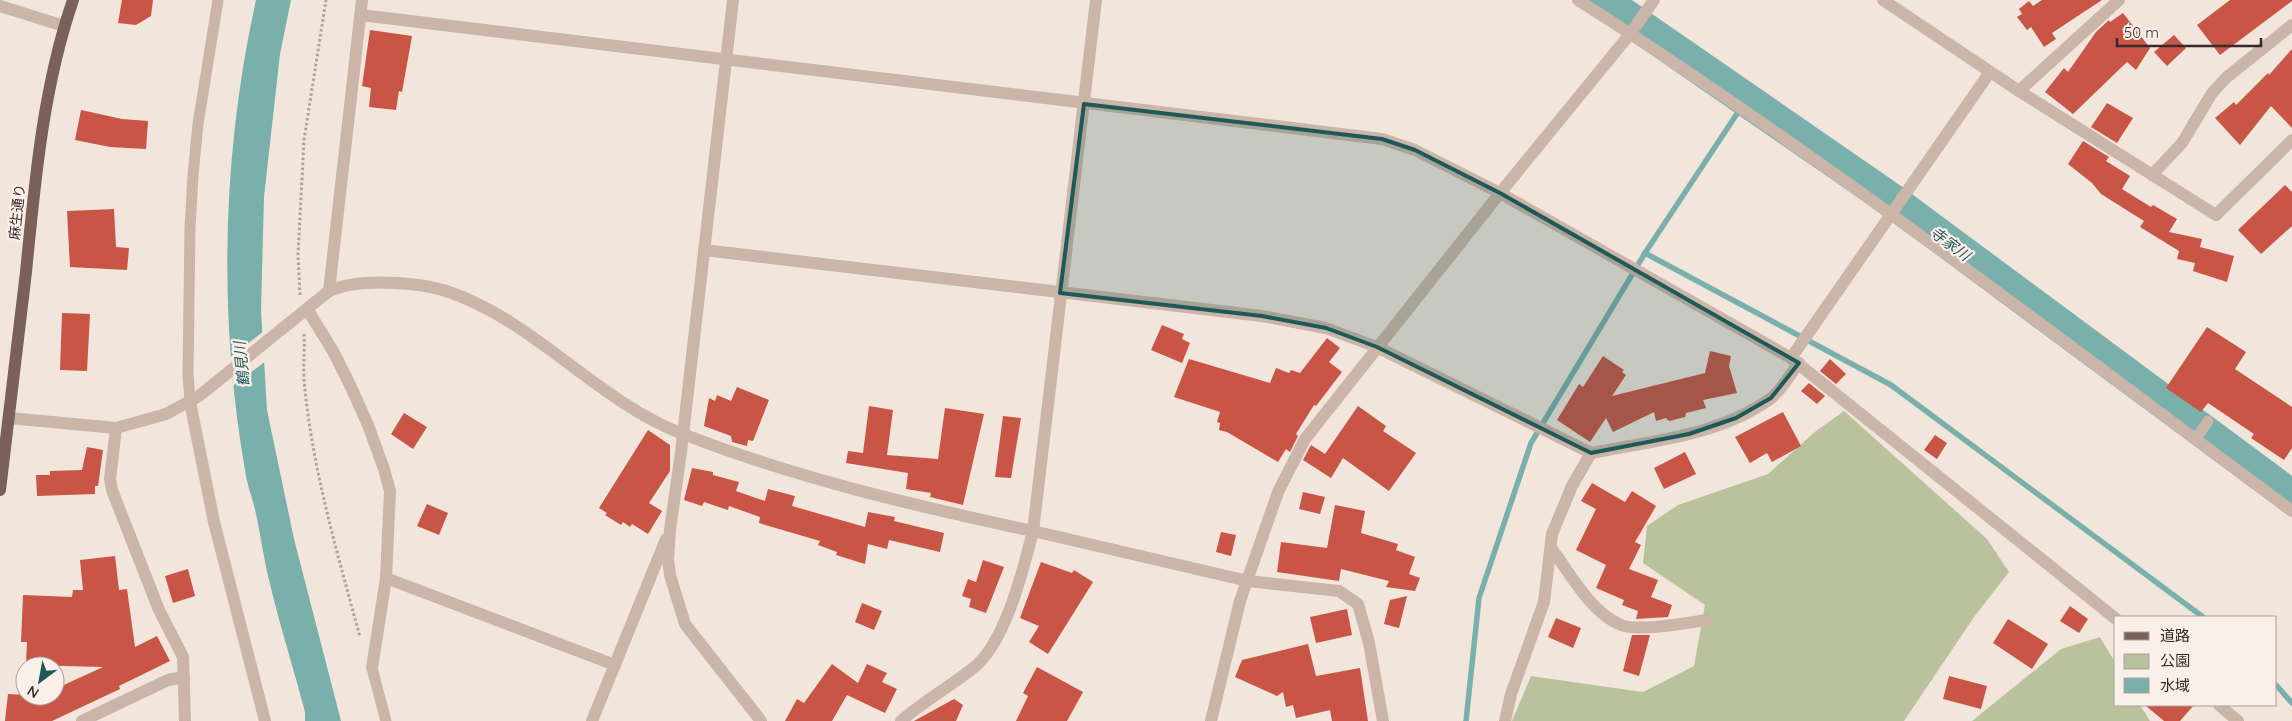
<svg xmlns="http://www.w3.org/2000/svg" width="2292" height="721" viewBox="0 0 2292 721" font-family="Quicksand,'Noto Sans JP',sans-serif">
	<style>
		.green { fill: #b9c29c }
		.water { fill: #7ab0ac }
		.pier { fill: #f2e5dc }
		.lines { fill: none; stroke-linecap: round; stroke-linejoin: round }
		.stream { stroke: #7ab0ac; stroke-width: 5.5 }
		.river { stroke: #7ab0ac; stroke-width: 34 }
		.building { fill: #c85545 }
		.path { stroke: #b79d92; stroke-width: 3; stroke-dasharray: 2.5 2.5; stroke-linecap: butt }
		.service { stroke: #cbb4a8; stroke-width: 11 }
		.minor { stroke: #cbb4a8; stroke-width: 12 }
		.tertiary { stroke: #cbb4a8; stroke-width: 12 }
		.primary { stroke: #7a6059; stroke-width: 12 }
		.marked { fill: #1d5a57; fill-opacity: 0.2; stroke: #1d5a57; stroke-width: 4; stroke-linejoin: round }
		.labels { text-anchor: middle; stroke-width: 4.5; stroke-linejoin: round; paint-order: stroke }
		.street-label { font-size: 14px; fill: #372b28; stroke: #faf0e9 }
		.water-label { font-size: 15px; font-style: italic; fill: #1d5a57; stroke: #faf0e9 }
	</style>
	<rect width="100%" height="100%" fill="#f2e5dc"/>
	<g class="green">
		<path d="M1844 411 1987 539 2009 572 1974 617 1904 721H1512L1531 676 1643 692 1694 666 1705 605 1643 563 1647 526 1678 505 1768 474 1816 431Z"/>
		<path d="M2100 637 2116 664V705H2140L2150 721H1972L2061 649Z"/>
	</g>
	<path class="water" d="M256 0H291L280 54 264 197 261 310 267 410 294 539 341 721H305V712C294 669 280 627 270 584 264 561 261 537 256 514 253 499 247 485 245 470 218 314 222 154 256 0Z"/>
	<path class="pier" d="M264 331 266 361 231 387 228 359Z"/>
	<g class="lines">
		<g class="stream">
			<path d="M1645 253 1891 385 2203 617"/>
			<path d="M2276 685 2292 703"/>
			<path d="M1466 721 1479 598 1531 443 1645 253 1746 100"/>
		</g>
		<path class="river" d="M1602 0 1890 199 2292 497"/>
	</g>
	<g class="building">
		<path d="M122 0H153L151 16 136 25 118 23Z"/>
		<path d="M2042 0H2102L2052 33 2056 39 2044 47 2031 27 2027 30 2017 17 2022 14 2019 9 2029 1 2033 6Z"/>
		<path d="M2230 0H2292V1L2220 55 2197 25Z"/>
		<path d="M2123 13 2150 48 2136 70 2127 62 2073 114 2045 92 2064 68 2068 72 2096 32 2109 20 2110 22Z"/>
		<path d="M370 30 412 36 402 92 399 91 396 110 369 107 371 88 362 86Z"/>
		<path d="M2174 35 2186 48 2167 66 2154 52Z"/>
		<path d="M2292 49V128L2271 106 2240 145 2215 118 2234 102 2236 105 2268 73 2269 75Z"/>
		<path d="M2107 103 2133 118 2117 143 2091 127Z"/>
		<path d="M81 110 122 119 148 121 146 149 110 147 75 140Z"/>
		<path d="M2083 141 2109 157 2106 161 2130 176 2122 189 2151 207 2153 205 2177 219 2169 232 2202 239 2200 247 2234 256 2227 282 2193 271 2195 263 2177 259 2179 251 2140 227 2144 221 2101 194 2092 183 2068 164Z"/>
		<path d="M2285 185 2292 192V226L2261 254 2238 230Z"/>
		<path d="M114 209 116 247 129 248 127 270 70 267 67 211Z"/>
		<path d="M62 313 90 314 87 371 60 370Z"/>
		<path d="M1162 325 1184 334 1182 339 1190 343 1182 363 1151 350Z"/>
		<path d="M2207 327 2246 352 2235 369 2292 407V448L2284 460 2251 438 2254 434 2208 403 2201 412 2166 388Z"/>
		<path d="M1327 338 1340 348 1329 362 1342 372 1316 406 1314 405 1296 434 1298 436 1290 452 1286 449 1278 462 1227 432 1219 430 1220 423 1217 422 1220 412 1174 397 1189 359 1270 383 1276 368 1289 373 1291 370 1300 373Z"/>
		<path d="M1710 351 1731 356 1729 366 1737 393 1703 400 1706 408 1686 413 1685 417 1669 421 1666 418 1656 421 1654 412 1613 432 1606 418 1590 442 1557 420 1579 384 1583 387 1603 356 1624 370 1622 372 1626 375 1612 396 1705 373Z"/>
		<path d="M1830 359 1846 374 1836 384 1820 371Z"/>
		<path d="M1809 383 1825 396 1817 404 1801 391Z"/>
		<path d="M737 387 769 400 753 441 748 440 747 446 732 442 731 436 704 426 709 398 715 401 717 395 731 401Z"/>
		<path d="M869 406 893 410 887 455 938 459 945 408 984 414 963 505 930 497 931 493 906 489 908 473 846 463 848 451 863 453Z"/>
		<path d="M1358 406 1386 426 1383 431 1416 453 1389 491 1343 458 1331 478 1303 460 1311 445 1325 454Z"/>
		<path d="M1783 412 1801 446 1772 462 1767 453 1750 463 1735 437Z"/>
		<path d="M404 413 427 427 413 449 391 434Z"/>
		<path d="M1003 416 1021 418 1011 478 995 477Z"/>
		<path d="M648 430 670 445V471L649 503 662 511 648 534 632 524 630 527 623 522 621 525 605 515 607 513 599 508Z"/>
		<path d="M1935 435 1947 443 1937 459 1924 450Z"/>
		<path d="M87 447 103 450 98 486H95V494L37 496 36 475H50V471L82 470Z"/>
		<path d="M1685 452 1696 474 1664 489 1654 468Z"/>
		<path d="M692 468 713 472V475L739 482 736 491 765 501 768 489 795 496 792 506 865 527 868 512 895 517 894 521 944 533 940 552 889 540 887 549 868 544 865 564 836 555 837 552 818 545 820 541 759 523 760 517 729 506 728 510 704 502 702 506 684 500Z"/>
		<path d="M1592 483 1625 502 1632 491 1656 506 1635 542 1641 545 1629 569 1658 580 1651 597 1672 605 1668 617 1636 619 1638 611 1622 605 1624 600 1596 588 1606 565 1576 550 1596 509 1581 501Z"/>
		<path d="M1303 492 1325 497 1320 514 1299 509Z"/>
		<path d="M427 504 448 513 439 535 417 526Z"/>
		<path d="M1335 505 1365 511 1361 533 1398 544 1396 550 1415 557 1409 574 1420 578 1415 591 1386 587 1389 581 1341 569 1339 581 1277 572 1281 542 1327 548Z"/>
		<path d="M1221 532 1236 535 1231 556 1216 552Z"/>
		<path d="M115 556 119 590 127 589 135 647 157 636 170 661 119 686 120 689 52 721H5L8 694 55 696V689L103 667 26 665 27 642H21L23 595 72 597 73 590H83L80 560Z"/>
		<path d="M983 560 1004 567 986 613 969 607 971 599 962 596 968 579 976 582Z"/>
		<path d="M1041 562 1072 573 1074 570 1093 582 1048 654 1029 642 1039 626 1020 618Z"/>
		<path d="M188 569 195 596 173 603 165 576Z"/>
		<path d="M1407 596 1399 628 1384 624 1390 600Z"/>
		<path d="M862 603 882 611 874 630 855 622Z"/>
		<path d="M2070 606 2088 619 2079 633 2060 621Z"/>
		<path d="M1347 609 1352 635 1316 643 1310 617Z"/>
		<path d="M1556 618 1581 628 1573 648 1548 637Z"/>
		<path d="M2008 619 2048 644 2032 669 1993 643Z"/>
		<path d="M1632 635H1650L1639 676 1623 671Z"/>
		<path d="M1308 644 1316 676 1360 668 1368 721H1332L1330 710 1296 718 1293 705 1286 707 1283 692 1277 696 1235 677 1242 660Z"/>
		<path d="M832 664 858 683 867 664 887 673 882 682 897 689 885 713 847 695 832 721H785L797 699 804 703Z"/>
		<path d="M1037 667 1083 692 1067 721H1016L1028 696 1023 693Z"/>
		<path d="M1949 676 1987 686 1981 709 1943 699Z"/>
		<path d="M954 699 963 705 956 721H914Z"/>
		<path d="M2145 705H2194L2180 721H2164Z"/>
	</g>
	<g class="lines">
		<g class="path">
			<path d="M300 295 298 255 304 140 326 0"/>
			<path d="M304 334C305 349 303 364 304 380 312 468 337 552 360 637"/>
		</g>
		<g class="service">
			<path d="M190 402 188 374 190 228 193 175 198 124 218 0"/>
			<path d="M2196 439 2208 421"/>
			<path d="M372 668 386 721"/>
		</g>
		<g class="minor">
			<path d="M733 0 681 452 670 530 668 559 670 575 685 624 761 721"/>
			<path d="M1578 0C1824 157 2057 337 2292 511"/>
			<path d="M1883 0 2019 91 2216 215 2292 140"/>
			<path d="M361 15 1382 139 1415 150 1500 193 1791 358 2116 619"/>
			<path d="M2019 91 2119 0"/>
			<path d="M2152 175 2182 143 2212 93 2227 77 2292 25"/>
			<path d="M704 250 1262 316 1326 328 1377 347 1591 453"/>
			<path d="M329 291 362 0"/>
			<path d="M307 309 333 351 351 387 368 425 384 469 390 491 386 578 372 668"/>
			<path d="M1791 358 1990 72"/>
			<path d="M190 402 214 522 265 721"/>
			<path d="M116 428 110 479 112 490 159 610 183 657 185 721"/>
			<path d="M1551 548C1571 574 1590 612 1621 625 1639 632 1686 623 1706 620"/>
			<path d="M386 578 615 665"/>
			<path d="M2219 705 2238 721"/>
			<path d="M82 721 168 680 184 677"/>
			<path d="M592 721 666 539"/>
			<path d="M901 721C924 701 949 687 972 669 1005 645 1023 570 1033 531L1248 581 1339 591 1358 604 1369 643 1383 721"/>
			<path d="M1211 721 1240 601 1278 492 1305 439 1500 193 1630 34 1654 0"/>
			<path d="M1505 721 1511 694 1544 602 1552 534 1572 486 1591 453C1651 441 1718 436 1770 399 1781 391 1790 374 1799 363"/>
		</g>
		<g class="tertiary">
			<path d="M0 6 64 26"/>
			<path d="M9 418 116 428 166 414 199 396 329 291C351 282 372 282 396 283 413 284 432 286 449 292 536 322 597 401 683 434 796 478 915 506 1033 531L1096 0"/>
		</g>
		<path class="primary" d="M0 490C9 417 18 344 26 272 35 181 43 87 73 0"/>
	</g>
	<path class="marked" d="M1084 104 1382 139 1415 150 1500 193 1799 363 1771 398 1736 418 1689 434 1591 453 1377 347 1326 328 1262 316 1060 293Z"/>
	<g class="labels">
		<g class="street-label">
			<text transform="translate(17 212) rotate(-84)" y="5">麻生通り</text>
		</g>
		<g class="water-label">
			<text transform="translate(1950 244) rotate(37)" y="5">寺家川</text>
			<text transform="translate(242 364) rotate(-96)" y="5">鶴見川</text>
		</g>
	</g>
	<rect x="2114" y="616" width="162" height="90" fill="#faf0e9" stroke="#aca19c"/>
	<rect x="2124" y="632" width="25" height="8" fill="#7a6059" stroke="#aca19c"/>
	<text x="2160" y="641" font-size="15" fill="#372b28">道路</text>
	<rect x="2124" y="654" width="25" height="15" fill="#b9c29c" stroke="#aca19c"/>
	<text x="2160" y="666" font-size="15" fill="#372b28">公園</text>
	<rect x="2124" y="678" width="25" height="15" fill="#7ab0ac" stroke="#aca19c"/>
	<text x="2160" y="691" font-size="15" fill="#372b28">水域</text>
	<g transform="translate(40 681) rotate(212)"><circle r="24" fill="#faf0e9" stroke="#aca19c"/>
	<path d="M0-4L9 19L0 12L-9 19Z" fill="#1d5a57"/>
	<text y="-8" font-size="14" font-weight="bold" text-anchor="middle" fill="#372b28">N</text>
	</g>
	<path d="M2117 38v8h144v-8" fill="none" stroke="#372b28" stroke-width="2.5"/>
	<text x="2124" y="38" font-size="15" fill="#372b28" stroke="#faf0e9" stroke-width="4" paint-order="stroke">50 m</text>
</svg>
